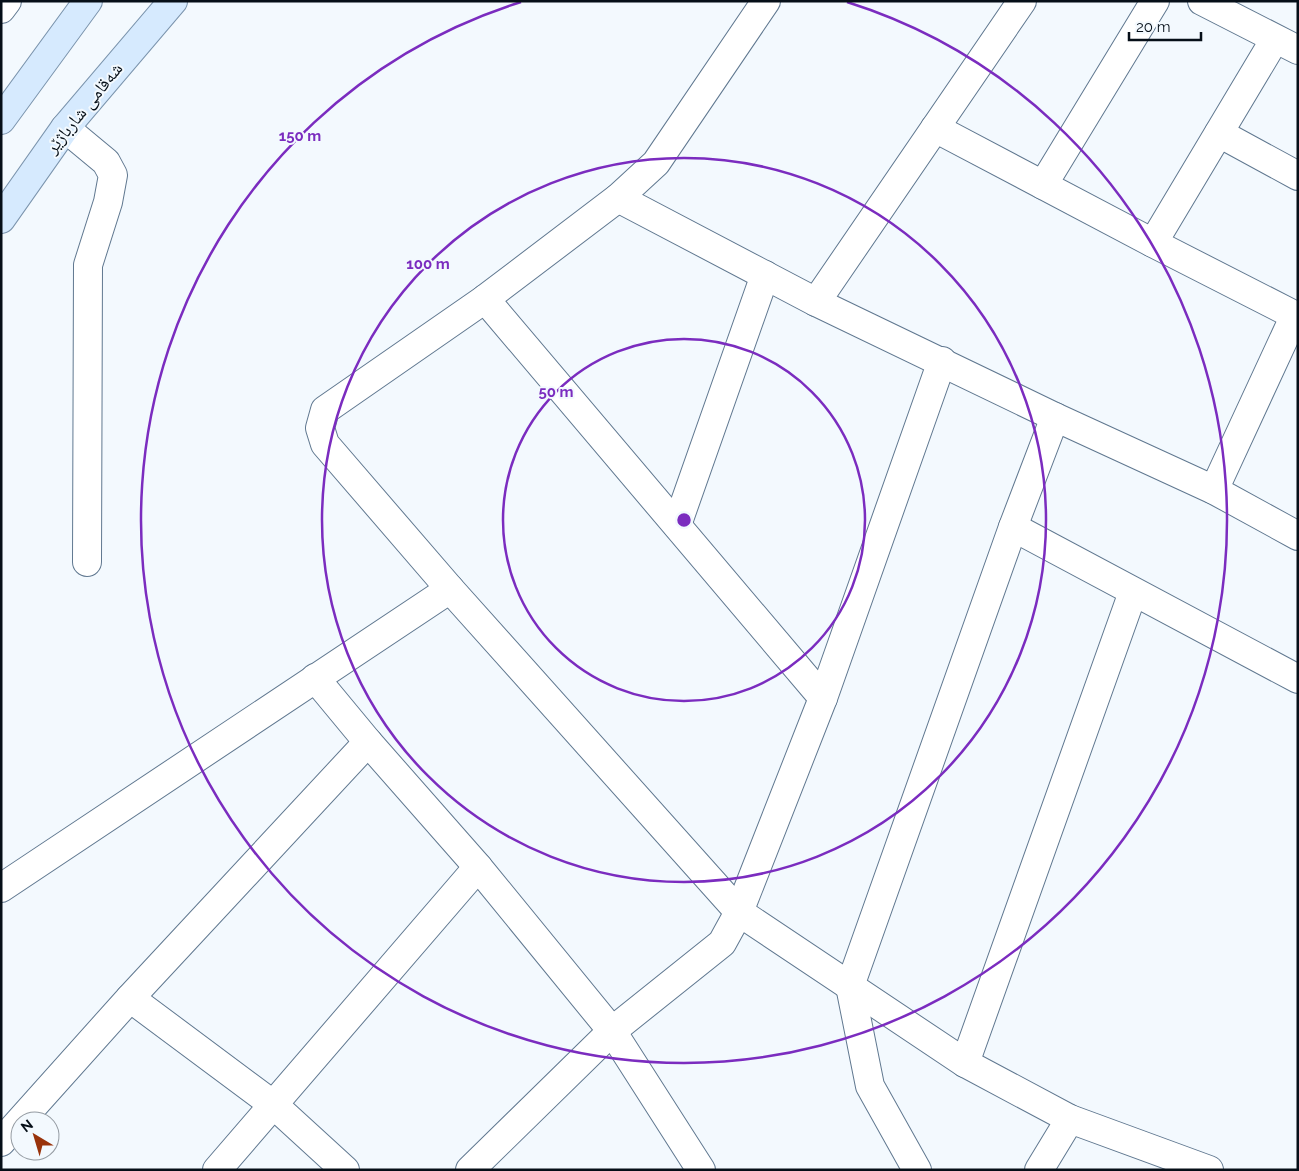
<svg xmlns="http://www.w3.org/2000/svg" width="1299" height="1171" viewBox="0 0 1299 1171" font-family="Raleway,'Noto Naskh Arabic',sans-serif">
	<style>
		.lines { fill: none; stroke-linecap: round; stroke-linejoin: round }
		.minor-casing { stroke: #607890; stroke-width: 30 }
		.major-casing { stroke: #7b94ad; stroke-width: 30 }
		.minor { stroke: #fff; stroke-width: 28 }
		.major { stroke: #d6eafe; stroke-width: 28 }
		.ring { fill: none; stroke: #7b2cbf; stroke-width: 2.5 }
		.labels { text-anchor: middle; stroke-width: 4; stroke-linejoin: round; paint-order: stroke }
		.street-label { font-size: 18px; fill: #060f18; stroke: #f3f9fe }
		.centre { fill: #7b2cbf; stroke: #f3f9fe; stroke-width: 2.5 }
		.ring-label { font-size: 15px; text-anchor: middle; font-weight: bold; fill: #7b2cbf; stroke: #f3f9fe; stroke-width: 4; stroke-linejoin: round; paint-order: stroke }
	</style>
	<rect width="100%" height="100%" fill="#f3f9fe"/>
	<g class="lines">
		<g class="minor-casing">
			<g id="minor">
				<path d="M766 1 656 163 618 198 485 299 325 410 320 428 325 444 450 589 739 912 965 1063 1070 1119 1209 1170"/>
				<path d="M1202 1 1298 50"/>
				<path d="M1 9 7 1"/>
				<path d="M65 128 106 162 113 175 108 202 88 265 87 562"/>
				<path d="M935 128 1153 243 1298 317"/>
				<path d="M1219 133 1298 176"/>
				<path d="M1043 185 1155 1"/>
				<path d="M618 198 816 302 1055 417 1214 490 1298 536"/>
				<path d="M1153 243 1275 39"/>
				<path d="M485 299 823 698"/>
				<path d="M816 302 1022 1"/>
				<path d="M1214 490 1295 315"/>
				<path d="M677 525 765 275"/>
				<path d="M1013 527 1298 679"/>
				<path d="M315 678 368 742 478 867 612 1031 701 1170"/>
				<path d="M1 888 450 589"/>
				<path d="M130 998 275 1106 345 1170"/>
				<path d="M965 1063 1133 592"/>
				<path d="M1 1142 130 998 368 742"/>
				<path d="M217 1170 478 867"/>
				<path d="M470 1170 612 1031 722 943 739 912 823 698 942 361"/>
				<path d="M917 1170 870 1086 850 986 1013 527 1055 417"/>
				<path d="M1039 1170 1070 1119"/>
			</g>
		</g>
		<g class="major-casing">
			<g id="major">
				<path d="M1 120 88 1"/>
				<path d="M1 219 65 128 173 1"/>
			</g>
		</g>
		<use href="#minor" class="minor"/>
		<use href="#major" class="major"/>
	</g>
	<g class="ring">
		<circle cx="684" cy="520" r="181"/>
		<circle cx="684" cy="520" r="362"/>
		<path d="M847 2A543 543 0 1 1 521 2"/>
	</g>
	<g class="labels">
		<g class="street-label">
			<text transform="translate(84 108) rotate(-51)" y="6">شەقامی شارباژێر</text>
		</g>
	</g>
	<circle cx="684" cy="520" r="8" class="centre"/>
	<g class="ring-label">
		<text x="300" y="141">150 m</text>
		<text x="428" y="269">100 m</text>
		<text x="556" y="397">50 m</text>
	</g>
	<rect width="1299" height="1171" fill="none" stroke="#060f18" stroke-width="5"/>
	<g transform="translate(35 1136) rotate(322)"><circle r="24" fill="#f3f9fe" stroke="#949ba2"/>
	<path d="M0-4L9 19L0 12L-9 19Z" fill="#99330b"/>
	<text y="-8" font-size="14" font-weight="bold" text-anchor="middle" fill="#060f18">N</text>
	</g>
	<path d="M1129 32v8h72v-8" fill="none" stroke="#060f18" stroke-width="2.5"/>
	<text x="1136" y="32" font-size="15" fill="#060f18" stroke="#f3f9fe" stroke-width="4" paint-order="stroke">20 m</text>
</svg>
